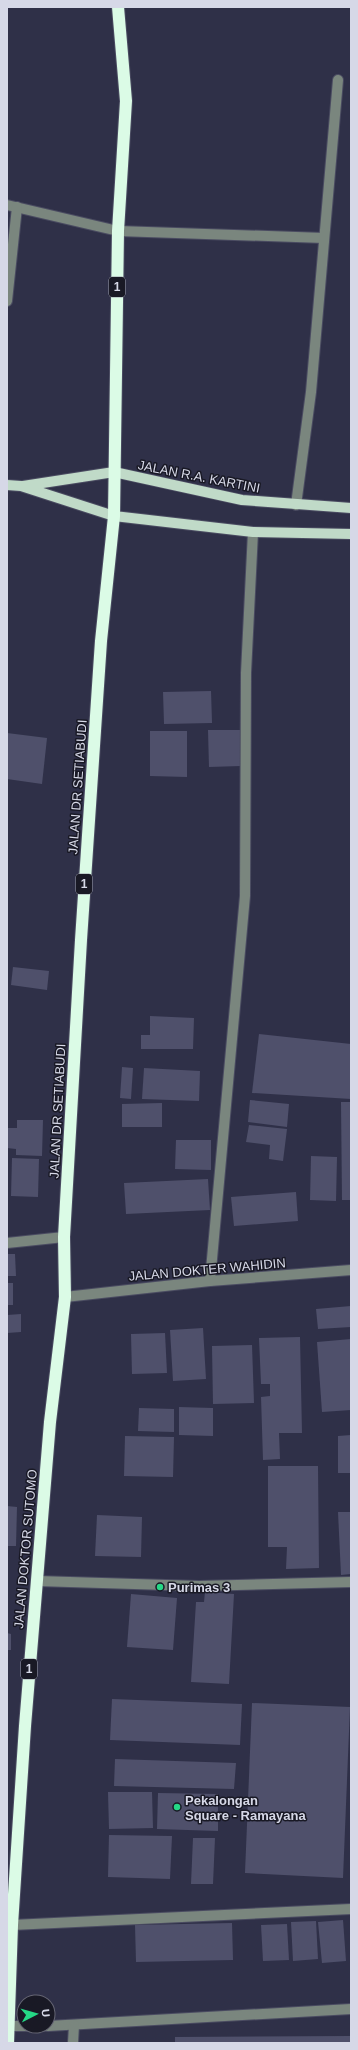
<svg xmlns="http://www.w3.org/2000/svg" width="358" height="2050" viewBox="0 0 358 2050" font-family="Helvetica,sans-serif">
	<style>
		.building { fill: #4f506b }
		.lines { fill: none; stroke-linecap: round; stroke-linejoin: round }
		.minor-casing { stroke: #4a4b61; stroke-width: 12 }
		.major-casing { stroke: #4a4b61; stroke-width: 12 }
		.highway-casing { stroke: #4a4b61; stroke-width: 14 }
		.minor { stroke: #7a867e; stroke-width: 10 }
		.major { stroke: #c0dac8; stroke-width: 10 }
		.highway { stroke: #dbfbe6; stroke-width: 12 }
		.poi-dot { fill: #25d886; stroke: #191925; stroke-width: 1.5 }
		.labels { text-anchor: middle; stroke-width: 3; stroke-linejoin: round; paint-order: stroke }
		.shield { fill: #191925; stroke: #9d9fad; stroke-width: 1 }
		.shield-label { font-size: 12px; font-weight: bold; fill: #d6d8e7 }
		.street-label { font-size: 13px; fill: #d6d8e7; stroke: #191925 }
		.poi-label { font-size: 13px; font-weight: bold; fill: #d6d8e7; stroke: #191925; text-anchor: start }
	</style>
	<rect width="100%" height="100%" fill="#2f3048"/>
	<g class="building">
		<path d="M211 691 212 723 164 724 163 692Z"/>
		<path d="M208 730H240L241 766 209 767Z"/>
		<path d="M150 731H187V777L150 776Z"/>
		<path d="M7 733 47 738 42 784 7 779Z"/>
		<path d="M13 967 49 971 47 990 11 985Z"/>
		<path d="M150 1016 194 1018 193 1049H141V1035H150Z"/>
		<path d="M259 1034 351 1044V1099L252 1093Z"/>
		<path d="M122 1067 133 1068 131 1099 120 1098Z"/>
		<path d="M144 1068 200 1071 199 1101 142 1099Z"/>
		<path d="M250 1100 289 1104 287 1127 248 1122Z"/>
		<path d="M341 1102H351V1200H342Z"/>
		<path d="M162 1103V1127H122V1104Z"/>
		<path d="M17 1120H43L42 1156 16 1155V1149L7 1148V1128H17Z"/>
		<path d="M249 1125 287 1129 283 1161 269 1159 270 1145 246 1142Z"/>
		<path d="M176 1140H211V1170L175 1169Z"/>
		<path d="M311 1156 337 1157 336 1201 310 1200Z"/>
		<path d="M12 1158 39 1159 38 1197 11 1196Z"/>
		<path d="M208 1179 210 1210 126 1214 124 1183Z"/>
		<path d="M296 1192 298 1221 234 1226 231 1197Z"/>
		<path d="M7 1254H15L16 1276H7Z"/>
		<rect x="7" y="1283" width="6" height="22"/>
		<path d="M351 1306V1327L318 1329 316 1309Z"/>
		<path d="M21 1314V1332L7 1333V1315Z"/>
		<path d="M203 1328 206 1379 173 1381 170 1330Z"/>
		<path d="M165 1333 167 1373 132 1374 131 1334Z"/>
		<path d="M300 1337 302 1433H279L280 1459 263 1460 261 1397 270 1396V1384H261L259 1338Z"/>
		<path d="M351 1339V1410L322 1412 317 1342Z"/>
		<path d="M252 1345 254 1403 213 1404 212 1346Z"/>
		<path d="M179 1407 213 1408V1436L179 1435Z"/>
		<path d="M139 1408 174 1409V1432L138 1431Z"/>
		<path d="M351 1435V1473H338V1436Z"/>
		<path d="M125 1436 174 1437 173 1477 124 1476Z"/>
		<path d="M268 1466H318L319 1568 286 1569 287 1547H268Z"/>
		<path d="M7 1506 17 1507 16 1546H7Z"/>
		<path d="M338 1512H351V1574L341 1575Z"/>
		<path d="M97 1515 142 1517 141 1557 95 1556Z"/>
		<path d="M205 1592 234 1594 229 1684 191 1682 196 1602H204Z"/>
		<path d="M131 1594 177 1598 173 1650 127 1647Z"/>
		<path d="M7 1633 11 1634V1650H7Z"/>
		<path d="M112 1699 242 1704 240 1745 110 1740Z"/>
		<path d="M252 1703 350 1707 343 1878 245 1873Z"/>
		<path d="M115 1759 236 1763 234 1789 114 1786Z"/>
		<path d="M108 1792H152L153 1828 109 1829Z"/>
		<path d="M158 1793 218 1794V1831L157 1829Z"/>
		<path d="M109 1835 172 1836 170 1879 108 1877Z"/>
		<path d="M193 1838H215L213 1884H191Z"/>
		<path d="M343 1920 346 1961 322 1963 318 1922Z"/>
		<path d="M316 1921 318 1959 293 1961 291 1922Z"/>
		<path d="M232 1923 233 1960 136 1962 135 1925Z"/>
		<path d="M287 1924 289 1960 263 1961 261 1925Z"/>
		<path d="M351 2036V2043H175V2037Z"/>
	</g>
	<g class="lines">
		<g class="minor-casing">
			<g id="minor">
				<path d="M7 205 118 231 324 238"/>
				<path d="M7 301 17 207"/>
				<path d="M296 505 311 392 338 80"/>
				<path d="M7 1243 64 1237"/>
				<path d="M210 1281 245 896 246 673 253 532"/>
				<path d="M65 1297 210 1281 351 1270"/>
				<path d="M37 1581 199 1586 351 1582"/>
				<path d="M12 1925 351 1909"/>
				<path d="M9 2026H44"/>
				<path d="M48 2026 351 2009"/>
				<path d="M73 2043 74 2025"/>
			</g>
		</g>
		<g class="major-casing">
			<g id="major">
				<path d="M7 485 21 486 114 516 253 532 351 534"/>
				<path d="M23 486 114 472 242 500 351 508"/>
			</g>
		</g>
		<g class="highway-casing">
			<path id="highway" d="M8 2043 12 1925 25 1726 50 1422 65 1297 64 1237 81 940 101 641 114 516 118 231 126 101 118 7"/>
		</g>
		<use href="#minor" class="minor"/>
		<use href="#major" class="major"/>
		<use href="#highway" class="highway"/>
	</g>
	<g class="poi-dot">
		<circle cx="160" cy="1587" r="4"/>
		<circle cx="177" cy="1807" r="4"/>
	</g>
	<g class="labels">
		<g class="shield">
			<rect x="109" y="277" width="16" height="20" rx="3"/>
			<rect x="76" y="874" width="16" height="20" rx="3"/>
			<rect x="21" y="1659" width="16" height="20" rx="3"/>
		</g>
		<g class="shield-label">
			<text x="117" y="291">1</text>
			<text x="84" y="888">1</text>
			<text x="29" y="1673">1</text>
		</g>
		<g class="street-label">
			<text transform="translate(199 476) rotate(11)" y="5">JALAN R.A. KARTINI</text>
			<text transform="translate(77 787) rotate(-86)" y="5">JALAN DR SETIABUDI</text>
			<text transform="translate(57 1111) rotate(-87)" y="5">JALAN DR SETIABUDI</text>
			<text transform="translate(207 1269) rotate(-5)" y="5">JALAN DOKTER WAHIDIN</text>
			<text transform="translate(25 1549) rotate(-85)" y="5">JALAN DOKTOR SUTOMO</text>
		</g>
		<g class="poi-label">
			<text x="168" y="1592">Purimas 3</text>
			<text x="185" y="1805">Pekalongan<tspan x="185" dy="15">Square - Ramayana</tspan></text>
		</g>
	</g>
	<rect width="358" height="2050" fill="none" stroke="#d6d8e7" stroke-width="16"/>
	<g transform="translate(36 2014) rotate(84)"><circle r="19" fill="#191925" stroke="#656573"/>
	<path d="M0-3L7 15L0 10L-7 15Z" fill="#25d886"/>
	<text y="-6" font-size="11" font-weight="bold" text-anchor="middle" fill="#d6d8e7">U</text>
	</g>
</svg>
